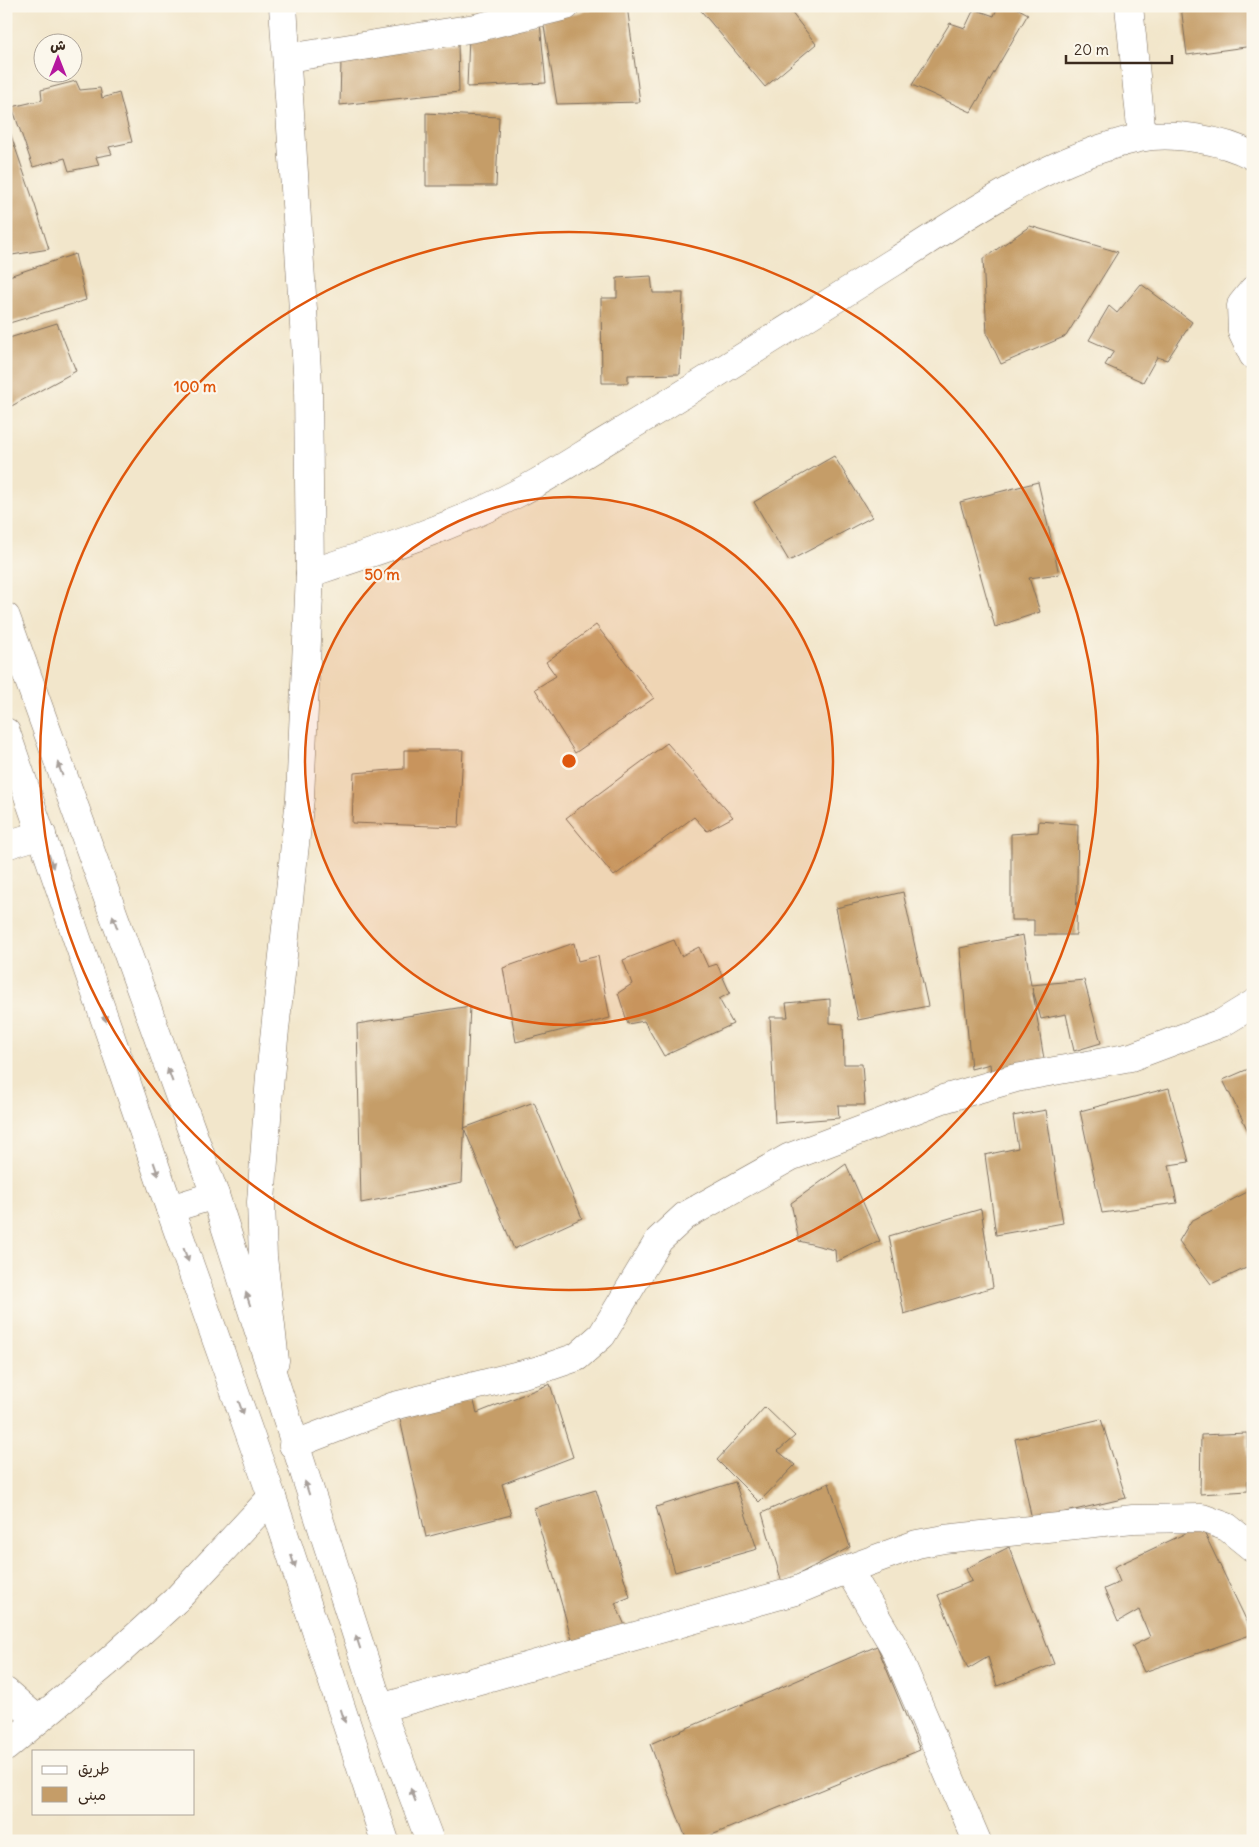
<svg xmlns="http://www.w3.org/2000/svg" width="1259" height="1847" viewBox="0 0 1259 1847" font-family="Delius,'Playpen Sans Arabic',sans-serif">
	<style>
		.building { fill: #c59d68 }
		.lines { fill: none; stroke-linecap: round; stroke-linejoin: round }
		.minor-casing { stroke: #7b6c5b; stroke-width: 29 }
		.secondary-casing { stroke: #7b6c5b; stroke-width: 29 }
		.primary-casing { stroke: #7b6c5b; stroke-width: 29 }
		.minor { stroke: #fff; stroke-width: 28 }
		.secondary { stroke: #fff; stroke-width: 28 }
		.primary { stroke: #fff; stroke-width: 28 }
		.oneway { fill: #a79f9a }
		.ring { fill: none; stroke: #df570d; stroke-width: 2.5 }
		.centre { fill: #df570d; stroke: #fbf7ec; stroke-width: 2.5 }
		.ring-label { font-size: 15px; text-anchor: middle; font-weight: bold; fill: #df570d; stroke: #fbf7ec; stroke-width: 4.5; stroke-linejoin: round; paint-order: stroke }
	</style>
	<rect width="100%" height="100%" fill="#fbf7ec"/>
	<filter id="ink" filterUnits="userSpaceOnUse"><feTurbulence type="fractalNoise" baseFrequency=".02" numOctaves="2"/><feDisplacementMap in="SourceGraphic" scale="10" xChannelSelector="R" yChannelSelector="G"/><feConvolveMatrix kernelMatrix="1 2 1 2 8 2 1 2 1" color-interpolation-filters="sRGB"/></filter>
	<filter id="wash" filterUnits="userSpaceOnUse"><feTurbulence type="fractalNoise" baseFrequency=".0096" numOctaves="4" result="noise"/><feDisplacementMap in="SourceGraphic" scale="20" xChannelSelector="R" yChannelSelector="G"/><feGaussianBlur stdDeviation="1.12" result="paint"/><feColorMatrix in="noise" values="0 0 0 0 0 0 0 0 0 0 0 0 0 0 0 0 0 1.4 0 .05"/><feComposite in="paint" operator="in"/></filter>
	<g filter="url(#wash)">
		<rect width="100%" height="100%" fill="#f2e6cb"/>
		<g id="blocks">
			<g class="building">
				<path d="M607 6H627L640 102 557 104 543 20Z"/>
				<path d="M697 6H799L791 12 816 44 765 87Z"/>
				<path d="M998 6H1013L1028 14 971 112 912 85 950 23 965 28 974 9 994 16Z"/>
				<path d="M1181 6H1253V46L1187 55Z"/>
				<path d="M540 23 546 83 467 87 469 36Z"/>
				<path d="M458 42 459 92 340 105 341 60Z"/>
				<path d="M76 81 80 90 100 88 102 98 119 93 132 142 109 147 112 154 96 157 99 165 69 171 65 158 33 167 12 107 42 100 41 90Z"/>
				<path d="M426 113 499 117 496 186H426Z"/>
				<path d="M7 124 35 205 49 249 12 255 6 243Z"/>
				<path d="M1030 226 1118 252 1066 336 1001 364 987 334 983 259Z"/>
				<path d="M75 254 86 300 6 324V277Z"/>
				<path d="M651 276 653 293H683L680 374 628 375V383H602L601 298H617V278Z"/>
				<path d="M1141 284 1192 322 1167 360 1157 357 1143 382 1105 365 1114 351 1089 340 1109 306 1117 313Z"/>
				<path d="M57 323 76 371 6 409V339Z"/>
				<path d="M834 456 872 517 789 561 754 502Z"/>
				<path d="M1038 482 1059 574 1029 578 1040 612 995 627 960 502Z"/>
				<path d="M596 625 654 698 575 753 535 689 556 676 546 662Z"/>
				<path d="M667 743 733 817 707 831 694 817 614 876 566 818Z"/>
				<path d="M404 750H463L459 827 352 823 354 773 404 769Z"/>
				<path d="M1039 821 1078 824 1076 935H1034V920H1011V834L1038 832Z"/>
				<path d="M903 892 928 1006 858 1020 836 908Z"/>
				<path d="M1023 935 1031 985 1084 980 1101 1043 1074 1051 1066 1014 1041 1019 1032 987 1045 1065 991 1075 990 1064 971 1069 960 948Z"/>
				<path d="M674 940 681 956 699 947 708 967 717 964 730 993 719 999 733 1024 664 1056 644 1021 628 1024 618 993 632 984 623 960Z"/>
				<path d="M574 943 578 961 598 956 610 1018 516 1042 503 968Z"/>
				<path d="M830 999V1023L843 1024 844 1064H862L865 1105H838L839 1118 775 1123 770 1017H788L786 1003Z"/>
				<path d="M470 1006 462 1183 361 1203 357 1024Z"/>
				<path d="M1253 1067V1141L1223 1080Z"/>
				<path d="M1169 1088 1189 1162 1169 1165 1177 1203 1102 1213 1080 1111Z"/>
				<path d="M534 1102 582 1218 514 1249 464 1128Z"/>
				<path d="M1046 1110 1063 1223 996 1235 985 1155 1018 1148 1013 1116Z"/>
				<path d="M846 1164 880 1241 836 1262 835 1250 799 1241 791 1203Z"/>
				<path d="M1253 1189V1265L1211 1284 1179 1241 1191 1221Z"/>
				<path d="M981 1209 993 1287 904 1314 889 1236Z"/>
				<path d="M550 1384 573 1457 502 1484 511 1515 426 1537 400 1419 473 1398 477 1413Z"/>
				<path d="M765 1407 795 1436 778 1451 795 1465 759 1502 717 1460Z"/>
				<path d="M1101 1419 1126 1498 1032 1520 1015 1439Z"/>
				<path d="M1247 1433 1248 1491 1200 1494 1201 1435Z"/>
				<path d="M735 1482 757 1549 675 1572 656 1507Z"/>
				<path d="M829 1483 850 1547 782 1583 762 1513Z"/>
				<path d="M596 1490 630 1597 615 1603 627 1630 574 1647 534 1508Z"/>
				<path d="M1201 1526 1253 1634 1144 1672 1132 1646 1150 1637 1139 1610 1118 1622 1104 1589 1120 1582 1114 1567Z"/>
				<path d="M1009 1547 1054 1664 997 1686 988 1657 968 1669 938 1595 972 1581 966 1569Z"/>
				<path d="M877 1646 920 1750 697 1841H687L650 1744Z"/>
			</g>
		</g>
	</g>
	<g filter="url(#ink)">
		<use href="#blocks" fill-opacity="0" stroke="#7b6c5b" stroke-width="1"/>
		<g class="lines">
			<g class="minor-casing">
				<g id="minor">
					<path d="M1129 6 1142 137"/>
					<path d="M288 58 475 28 566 6"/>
					<path d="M1253 290 1241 305 1242 332 1253 355"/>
					<path d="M6 845 42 834"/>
					<path d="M293 1445 394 1406 539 1370 577 1357 602 1335 659 1240 685 1216 790 1157 943 1099 1016 1078 1131 1057 1222 1023 1253 1004"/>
					<path d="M848 1569 917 1544 944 1539 1133 1519 1202 1518 1227 1527 1253 1548"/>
					<path d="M6 1692 38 1720"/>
					<path d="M380 1708 795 1591 848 1569 894 1647 977 1841"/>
					<path d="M6 1747 109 1661 176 1600 272 1497"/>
				</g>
			</g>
			<g class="secondary-casing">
				<g id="secondary">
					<path d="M310 573C381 550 451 528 518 493 551 476 582 455 614 436 709 380 801 320 894 262 971 213 1049 158 1139 138 1172 131 1224 140 1253 156"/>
					<path d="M275 1361 263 1257 261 1202 270 1076 300 798 310 573 308 386 283 6"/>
				</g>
			</g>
			<g class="primary-casing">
				<g id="primary">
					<path d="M6 617 215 1195 380 1708 430 1841"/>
					<path d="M6 732 170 1209 272 1497 385 1841"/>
					<path d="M170 1209 215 1195"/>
				</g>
			</g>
			<use href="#minor" class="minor"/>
			<use href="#secondary" class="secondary"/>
			<use href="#primary" class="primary"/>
		</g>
		<defs><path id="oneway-solid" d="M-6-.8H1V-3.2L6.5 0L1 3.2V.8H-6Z" transform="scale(1.25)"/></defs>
		<g class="oneway">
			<use href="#oneway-solid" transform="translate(60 769) rotate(-110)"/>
			<use href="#oneway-solid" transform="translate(51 861) rotate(71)"/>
			<use href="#oneway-solid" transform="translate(115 922) rotate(-110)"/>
			<use href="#oneway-solid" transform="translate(104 1015) rotate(71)"/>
			<use href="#oneway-solid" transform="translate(170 1075) rotate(-110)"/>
			<use href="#oneway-solid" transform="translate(156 1169) rotate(71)"/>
			<use href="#oneway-solid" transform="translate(186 1255) rotate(70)"/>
			<use href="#oneway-solid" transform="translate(248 1299) rotate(-108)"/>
			<use href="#oneway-solid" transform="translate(241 1408) rotate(70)"/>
			<use href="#oneway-solid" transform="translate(307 1488) rotate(-108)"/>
			<use href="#oneway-solid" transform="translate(293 1561) rotate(72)"/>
			<use href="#oneway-solid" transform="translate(358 1642) rotate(-108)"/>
			<use href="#oneway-solid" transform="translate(343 1716) rotate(72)"/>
			<use href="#oneway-solid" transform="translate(413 1795) rotate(-111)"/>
		</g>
	</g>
	<circle cx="569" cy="761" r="264" fill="#df570d" fill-opacity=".12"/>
	<g class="ring">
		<circle cx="569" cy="761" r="264"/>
		<circle cx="569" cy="761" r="529"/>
	</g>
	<circle cx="569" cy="761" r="8" class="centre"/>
	<g class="ring-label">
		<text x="195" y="392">100 m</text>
		<text x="382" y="580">50 m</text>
	</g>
	<rect width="1259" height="1847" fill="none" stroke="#fbf7ec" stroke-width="25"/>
	<rect x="32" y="1750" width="162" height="65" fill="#fbf7ec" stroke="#aea59a"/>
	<rect x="42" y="1766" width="25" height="8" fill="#ffffff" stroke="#aea59a"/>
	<text x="78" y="1774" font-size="15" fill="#3b2a1e">طريق</text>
	<rect x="42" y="1787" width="25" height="15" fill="#c59d68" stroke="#aea59a"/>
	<text x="78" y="1800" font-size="15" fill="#3b2a1e">مبنى</text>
	<g transform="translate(58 58)"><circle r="24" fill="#fbf7ec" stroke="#aea59a"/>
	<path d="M0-4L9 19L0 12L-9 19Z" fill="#b5179e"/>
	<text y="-8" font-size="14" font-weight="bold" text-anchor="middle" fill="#3b2a1e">ش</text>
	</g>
	<path d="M1066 55v8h106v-8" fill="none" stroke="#3b2a1e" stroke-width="2.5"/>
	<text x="1074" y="55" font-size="15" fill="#3b2a1e" stroke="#fbf7ec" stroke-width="4" paint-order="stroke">20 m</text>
</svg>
